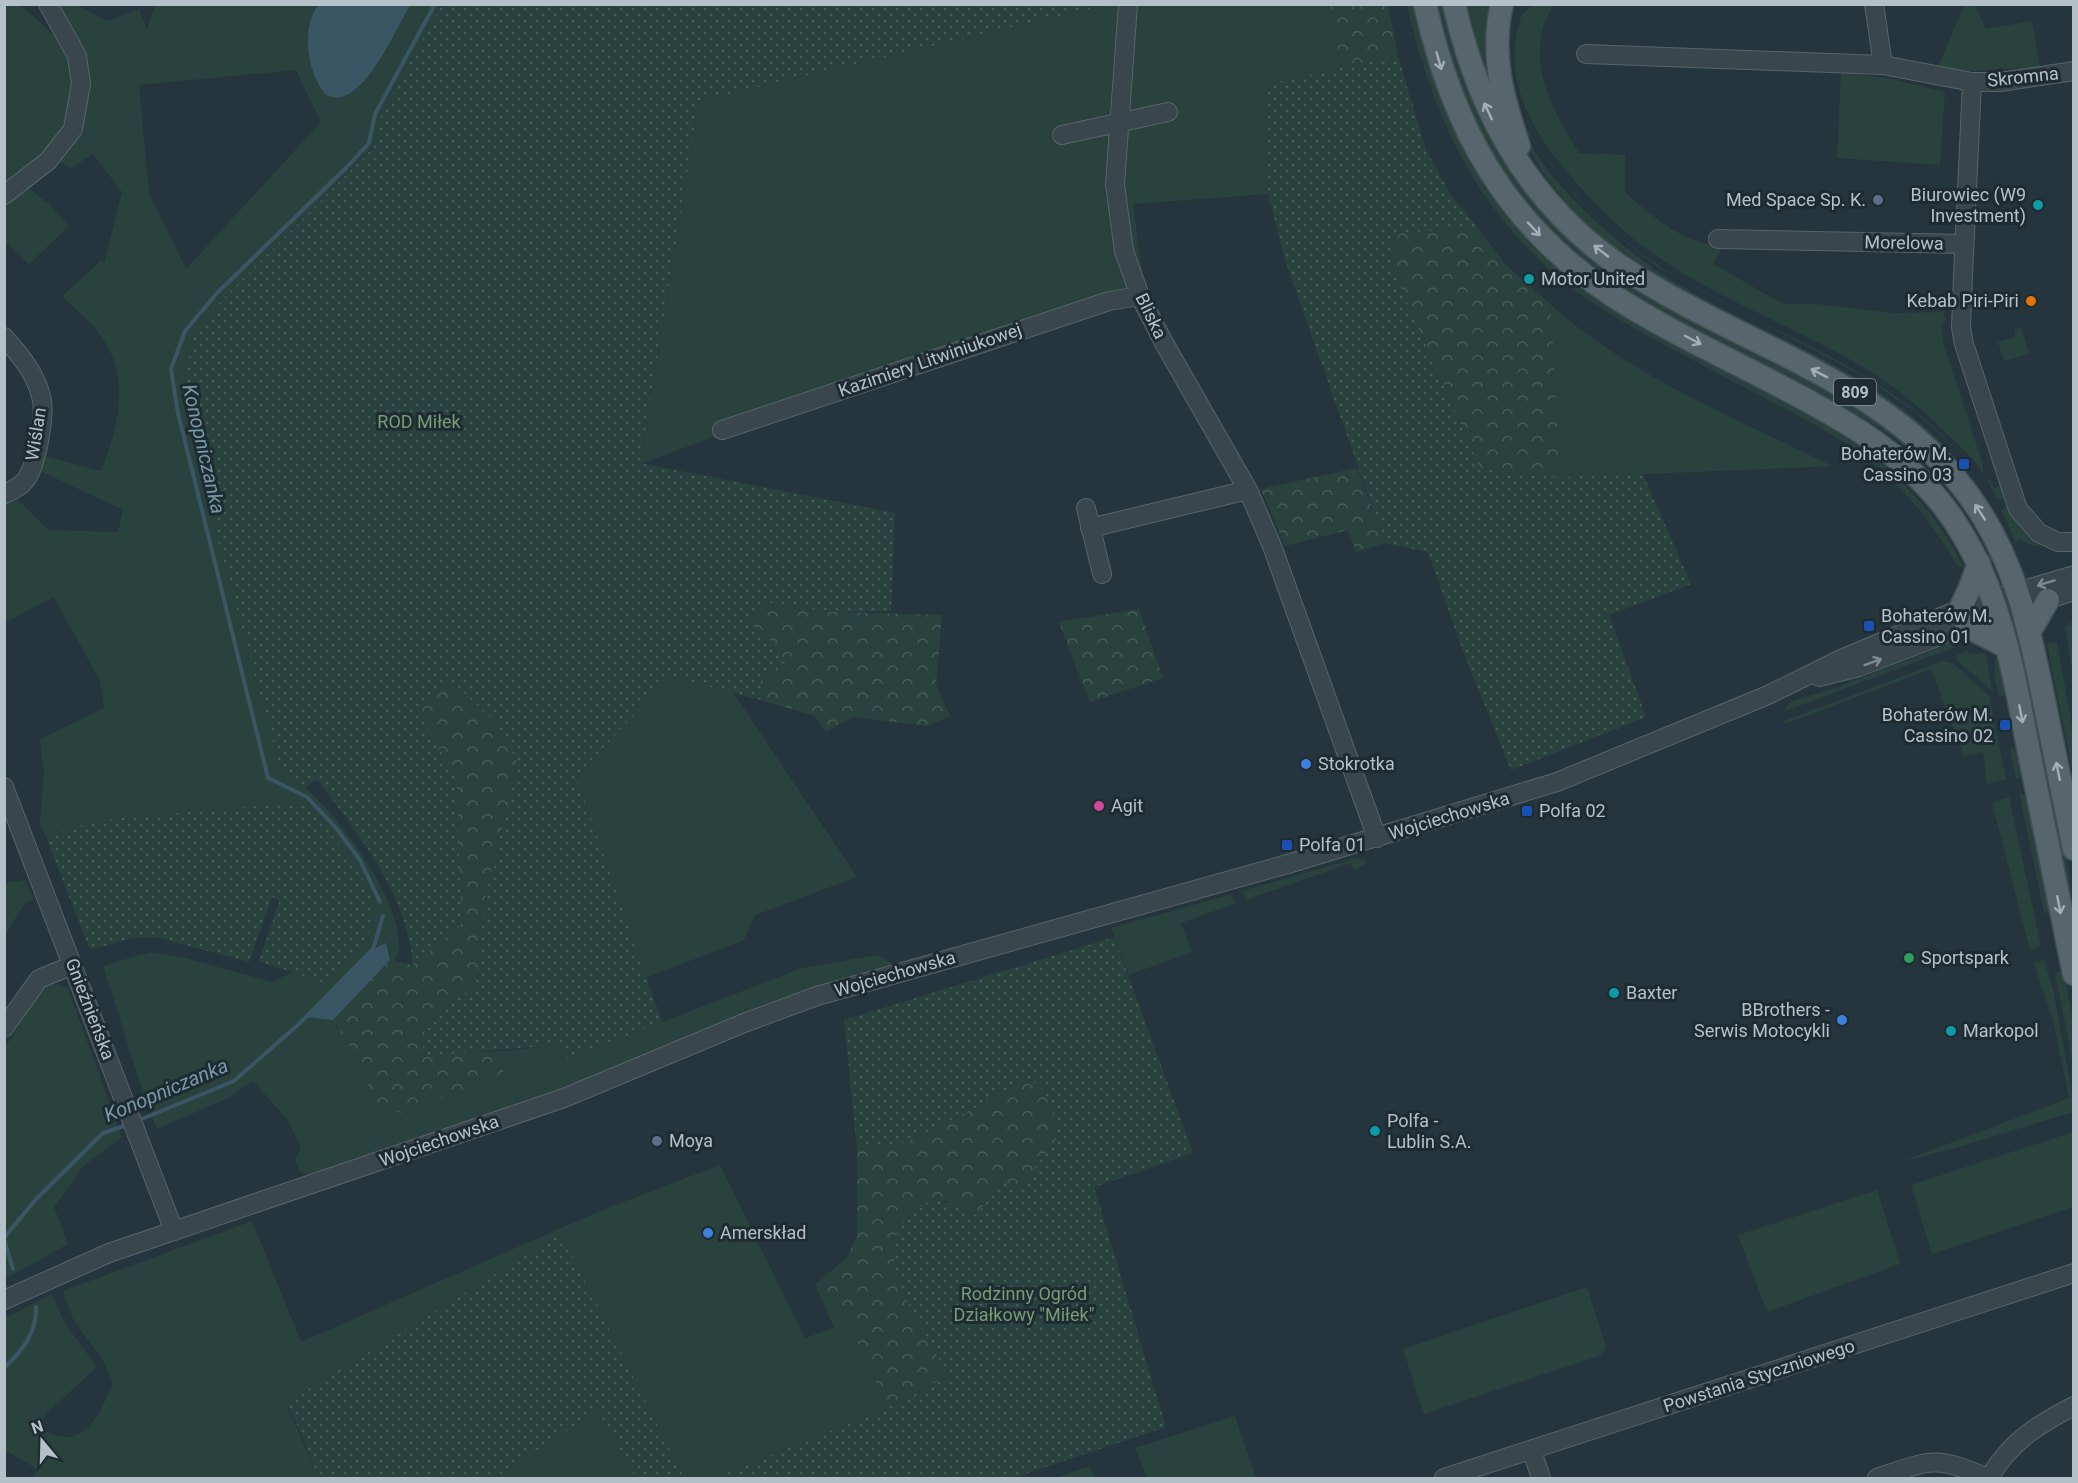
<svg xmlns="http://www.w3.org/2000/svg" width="2078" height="1483" viewBox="0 0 2078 1483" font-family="Roboto,sans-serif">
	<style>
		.green { fill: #2a423d; fill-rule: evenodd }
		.forest { fill: url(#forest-crowns) }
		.garden { fill: url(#garden-dots) }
		.water { fill: #3a5563 }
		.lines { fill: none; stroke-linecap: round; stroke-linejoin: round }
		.stream { stroke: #3a5563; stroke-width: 4 }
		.minor-casing { stroke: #57646b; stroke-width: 20 }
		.major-casing { stroke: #425056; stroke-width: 25 }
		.minor { stroke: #39474d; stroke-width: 18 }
		.major { stroke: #57666d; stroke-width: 22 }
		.oneway { stroke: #a2afb6 }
		.oneway2 { stroke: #7d8a91 }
		.service-dot { fill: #5c6f8a; stroke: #1e2c32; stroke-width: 2 }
		.culture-dot { fill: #0f9aa8; stroke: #1e2c32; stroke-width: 2 }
		.food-dot { fill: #e8710a; stroke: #1e2c32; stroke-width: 2 }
		.transit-dot { fill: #1a4fb4; stroke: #1e2c32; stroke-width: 2 }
		.shop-dot { fill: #3f7fe0; stroke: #1e2c32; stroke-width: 2 }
		.hotel-dot { fill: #d1479c; stroke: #1e2c32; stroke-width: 2 }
		.leisure-dot { fill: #2e9e5b; stroke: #1e2c32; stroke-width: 2 }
		.labels { text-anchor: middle; stroke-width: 6; stroke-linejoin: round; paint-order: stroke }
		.shield { fill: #1e2c32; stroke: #88949b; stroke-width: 1.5 }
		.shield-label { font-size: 16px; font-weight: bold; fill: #b5c1c8 }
		.street-label { font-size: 18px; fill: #b5c1c8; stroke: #1e2c32 }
		.poi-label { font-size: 18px; fill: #b5c1c8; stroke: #1e2c32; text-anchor: start }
		.park-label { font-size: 18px; fill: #769d75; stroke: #1e2c32 }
		.water-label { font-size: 20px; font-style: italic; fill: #79a; stroke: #1e2c32 }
	</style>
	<defs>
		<pattern id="forest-crowns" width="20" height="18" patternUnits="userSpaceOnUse" patternTransform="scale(1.5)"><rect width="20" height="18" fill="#2a423d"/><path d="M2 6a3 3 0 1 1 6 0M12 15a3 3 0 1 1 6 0" fill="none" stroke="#475c58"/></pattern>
		<pattern id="garden-dots" width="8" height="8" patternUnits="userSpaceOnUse" patternTransform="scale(1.5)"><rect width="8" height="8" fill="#2a423d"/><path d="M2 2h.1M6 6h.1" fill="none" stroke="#475c58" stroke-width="1.8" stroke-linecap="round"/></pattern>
	</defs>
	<rect width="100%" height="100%" fill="#25353d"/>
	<g class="green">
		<path d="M5 5H20C35 18 70 46 74 66 75 73 73 82 72 89 69 137 42 160 5 186Z"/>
		<path d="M55 5H77L107 21 139 9 147 29 155 5H318C304 23 309 54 314 76L366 79 410 5H441L381 116 374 146 220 302 193 337 194 453 282 774C290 778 299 783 306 788 341 819 398 896 399 944 400 949 396 956 395 961H390L333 1021 361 1065 373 1102 502 1075 512 1050 560 1044 567 1059 802 968 877 955 893 964 800 993 564 1088 311 1176 299 1171 295 1160 301 1147 286 1118 253 1081 228 1098 157 1129 148 1108 103 966 150 952 182 957 272 982 292 972 324 983 366 937 374 921 68 828 48 842 40 823 44 773 40 739 104 708 100 681 54 597 5 623 4 486 48 530 118 532 123 510 36 469 39 455 101 471C119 426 132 374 98 332 88 319 74 308 62 296L101 261 104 264 122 192 93 154 70 169 58 159C71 130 95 95 87 62 82 42 66 22 55 5ZM296 70 321 122 186 269 149 193 139 85Z"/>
		<path d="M1105 5H1329L1341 68 1268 84V194L1133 204 1144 287 1103 294 640 464 699 101Z"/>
		<path d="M1407 5H1413C1438 119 1488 224 1588 292 1642 329 1701 357 1759 387 1846 433 1917 475 1963 566L1958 567C1899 465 1841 437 1740 385 1690 358 1638 333 1590 301 1485 229 1434 125 1407 5Z"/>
		<path d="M1435 5H1446L1541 206 1861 405 1939 470 1995 552 1990 554C1974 525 1957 495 1934 472 1901 438 1859 415 1818 393 1726 344 1613 300 1541 222 1504 182 1474 131 1455 79 1447 55 1442 29 1435 5Z"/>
		<path d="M1462 5H1494L1495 100Z"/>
		<path d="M1509 5H1514C1476 119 1570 206 1654 269 1750 332 1866 363 1947 448 1929 445 1909 420 1893 409 1878 397 1860 386 1843 377 1785 345 1723 320 1666 285 1572 228 1476 122 1509 5Z"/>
		<path d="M1531 5H1553C1523 58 1550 107 1579 153L1625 155V192C1651 216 1687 246 1723 246L1713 264 1783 304H1816L1894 313 1946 312 1943 317 1947 318 1941 326 1944 346 1983 465V474C1974 458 1960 446 1947 434 1922 409 1896 387 1867 369 1803 331 1732 305 1670 265 1624 236 1585 196 1552 153 1521 111 1504 66 1522 14L1527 11Z"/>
		<path d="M1964 5H1974L1986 29 2032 21 2040 67 1974 71 1938 67Z"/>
		<path d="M1841 72 1891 79 1945 92 1940 165 1837 158Z"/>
		<path d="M1526 127C1557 182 1616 240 1669 272 1764 331 1874 362 1952 445L1915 412 1866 378 1656 266 1623 240 1576 196 1529 135Z"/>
		<path d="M30 189 49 204 69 226 29 264 5 241 4 202 18 191Z"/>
		<path d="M1551 305C1632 377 1736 418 1832 466L1560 478Z"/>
		<path d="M2021 327 2029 354 2004 361 1998 342 2016 337 2014 330Z"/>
		<path d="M1991 480 1994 488 2003 486 2006 499H1997L1987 481Z"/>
		<path d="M2007 505 2028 533 2045 544 2036 547 2019 539 2016 543 2001 510Z"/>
		<path d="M2073 621H2074L2073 676 2065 627Z"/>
		<path d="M1956 641 1955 647 1783 712 1790 702 1838 687Z"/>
		<path d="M2057 642 2073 732V775L2047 644Z"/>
		<path d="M1968 651 1970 654 1986 653 1992 691 1957 660V655Z"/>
		<path d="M1999 656 2005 696 1999 697 1995 680V658Z"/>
		<path d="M1943 661 1952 663 1989 695 2006 779 1987 784 1983 752 1964 756 1931 669 1785 724 1784 721Z"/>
		<path d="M671 677 733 692 857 877 755 915 744 940 645 978 576 776Z"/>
		<path d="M2015 748 2024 767 2021 777 2016 779 2010 749Z"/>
		<path d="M2019 792 2027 796 2053 912 2044 913Z"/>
		<path d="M2009 797 2041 946 2030 950 1992 803Z"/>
		<path d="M2051 802 2069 869 2073 908 2069 909 2047 803Z"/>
		<path d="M1357 858 1365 860V864L1354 871 1351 863 1246 900 1242 891Z"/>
		<path d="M25 880 34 899 26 902 5 934V883Z"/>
		<path d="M1232 894 1236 903 1181 923 1192 952 1129 975 1111 928Z"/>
		<path d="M2044 960 2053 989 2073 1098V1112L1952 1149 1903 1161 2069 1098 2053 1020 2034 963Z"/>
		<path d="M2063 972 2073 1018V1063L2055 973Z"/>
		<path d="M59 984 68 989 122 1137 83 1166 54 1207 68 1244 5 1279 4 1049 40 992 48 985Z"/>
		<path d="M2073 1132V1207L1932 1254 1911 1185Z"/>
		<path d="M720 1165 805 1338 834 1328 815 1284 851 1328 888 1408 714 1478H684L561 1234 286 1404 319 1478H33L37 1469 5 1450 4 1319 52 1294 64 1322 97 1367 49 1411 37 1426C81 1456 98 1419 113 1383L104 1362 73 1319 63 1291 252 1221 301 1342 600 1211Z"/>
		<path d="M1877 1190 1900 1264 1767 1312 1738 1235Z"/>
		<path d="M1587 1287 1606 1347 1602 1355 1424 1414 1403 1349Z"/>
		<path d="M598 1411 636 1478H494Z"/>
		<path d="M1235 1416 1256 1478H1147L1135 1448Z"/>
		<path d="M1090 1466 1095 1478H1055Z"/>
	</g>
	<g class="forest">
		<path d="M1329 5H1388L1398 56 1341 68Z"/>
		<path d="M1478 228 1505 264 1551 305 1560 478 1480 469 1393 270V233Z"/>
		<path d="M1357 468 1385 543 1356 552 1348 530 1285 546 1261 489Z"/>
		<path d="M764 602 836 612 942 615 936 685 950 716 928 726 853 717 826 732 815 716 761 700V674L785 664 748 622Z"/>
		<path d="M1139 609 1163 678 1090 702 1059 622Z"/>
		<path d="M444 680 456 685 499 726 518 764 486 894 476 984 425 1025 483 1052 512 1050 502 1075 402 1113 373 1102 361 1065 333 1020 390 960 413 965 457 780 415 708Z"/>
		<path d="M1022 1080 1038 1083 1053 1107 1056 1140 1018 1191 1003 1181 976 1215 944 1200 927 1336 948 1376 888 1408 851 1328 815 1284 847 1258 857 1235V1148L906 1142 979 1106Z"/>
	</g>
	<g class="garden">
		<path d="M441 5H1105L699 101 640 463 895 513 891 611 836 612 764 602 748 622 777 646 785 663 761 674V700L671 677 576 776 662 1022 567 1059 559 1045 422 1056 425 1026 476 984 486 894 518 764 499 726 456 685 444 681 416 708 457 780 461 925 413 965C407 892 359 836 317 779L305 788 282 774 194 453 183 388 193 337 220 302 374 147 381 116Z"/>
		<path d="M1398 56 1426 150 1451 195 1478 228 1394 233 1393 270 1480 469 1560 478 1642 472 1691 584 1609 615 1646 717 1511 770 1464 654 1428 552 1385 543 1286 263 1268 194V84Z"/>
		<path d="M303 802C325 827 383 888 373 922 367 945 339 966 324 983L259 961 280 900 272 897 249 962 156 937 133 938 90 950 48 842 68 828 112 819Z"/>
		<path d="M1114 937 1193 1153 1094 1187 1166 1427 1013 1478H714L888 1408 948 1377C929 1333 864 1258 910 1214 935 1191 949 1203 976 1215L1003 1180 1018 1190 1056 1140 1053 1107 1038 1083 1021 1081 979 1106 906 1142 857 1148 844 1020Z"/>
		<path d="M561 1234 684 1478H636L598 1411 494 1478H319L300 1431 286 1403Z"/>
	</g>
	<g class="water">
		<path d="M318 5H410C396 29 371 87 344 96 338 99 332 97 326 95 307 74 301 27 318 5Z"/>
		<path d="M386 943 390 960 333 1020 306 1017 373 949Z"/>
	</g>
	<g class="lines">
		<g class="stream">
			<path d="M380 902 360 860 337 829 307 797 268 778 178 413 171 369 185 331 217 293 347 167 369 143 375 114 435 4"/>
			<path d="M137 1121 234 1081 299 1024 373 949 383 916"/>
			<path d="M4 1238 36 1199 103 1133 127 1125"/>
			<path d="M4 1239 13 1269"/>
			<path d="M4 1368C22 1351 37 1333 36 1307"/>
		</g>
		<g class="minor-casing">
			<g id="minor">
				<path d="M1128 4 1115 184 1124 251 1140 296 1164 343 1248 490 1272 546 1377 838"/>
				<path d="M1586 54 1883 65 1874 4"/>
				<path d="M1883 65 1972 82H2000L2074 71"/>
				<path d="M1972 82 1963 276 1961 327 1964 344 2018 509 2039 533 2058 542H2074"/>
				<path d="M1062 135 1168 112"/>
				<path d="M4 195 48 161 73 129 81 83 77 56 48 4"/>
				<path d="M1718 239 1964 244"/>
				<path d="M4 337C20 355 35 373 41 396 46 414 37 462 27 478 22 486 13 490 4 494"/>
				<path d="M722 430 1109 301 1140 296"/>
				<path d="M1086 508 1102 574"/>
				<path d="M1090 528 1248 490"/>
				<path d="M1819 677 1859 667 1966 626 2074 591"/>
				<path d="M4 787 174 1231"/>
				<path d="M4 1028 39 979 73 965"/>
				<path d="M4 1300 109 1253 564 1098 744 1023 817 996 1291 863 1557 782 1768 695 1841 659 1960 609 2074 575"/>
				<path d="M1532 1451 1541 1478"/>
				<path d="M1444 1478 2074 1273"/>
				<path d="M1877 1478C1931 1460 1934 1455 1988 1478"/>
				<path d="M1989 1478C2010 1442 2037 1425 2074 1406"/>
			</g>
		</g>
		<g class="major-casing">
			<g id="major">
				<path d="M1425 4C1452 127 1505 224 1612 295 1664 329 1721 355 1776 384 1840 417 1900 450 1945 508 2003 585 2014 680 2033 772 2046 839 2060 906 2074 974"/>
				<path d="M1454 4C1478 110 1529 204 1620 266 1673 301 1731 328 1787 356 1857 392 1920 429 1967 493 2015 557 2030 630 2045 706 2055 754 2064 801 2074 849"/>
				<path d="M1502 4C1490 55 1503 99 1519 146"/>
				<path d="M1960 609 1969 590 1979 563"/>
				<path d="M1966 626 2007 647"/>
				<path d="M2030 631 2048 600"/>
			</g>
		</g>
		<use href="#minor" class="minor"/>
		<use href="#major" class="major"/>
	</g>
	<defs><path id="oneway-shaft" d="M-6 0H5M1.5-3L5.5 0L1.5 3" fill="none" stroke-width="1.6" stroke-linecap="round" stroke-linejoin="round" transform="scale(1.5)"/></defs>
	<g class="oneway">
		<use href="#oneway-shaft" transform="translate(1439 61) rotate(74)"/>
		<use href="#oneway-shaft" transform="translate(1488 111) rotate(-115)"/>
		<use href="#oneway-shaft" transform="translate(1534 229) rotate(47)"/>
		<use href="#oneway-shaft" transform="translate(1601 251) rotate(-142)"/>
		<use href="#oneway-shaft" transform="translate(1693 340) rotate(28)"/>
		<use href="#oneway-shaft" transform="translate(1819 373) rotate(-153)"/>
		<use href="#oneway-shaft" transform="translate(1980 512) rotate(-123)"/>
		<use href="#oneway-shaft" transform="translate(2021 714) rotate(79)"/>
		<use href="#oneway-shaft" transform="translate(2058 771) rotate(-101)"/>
		<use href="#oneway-shaft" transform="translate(2059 905) rotate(79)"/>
	</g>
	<g class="oneway2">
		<use href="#oneway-shaft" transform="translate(2046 583) rotate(163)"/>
		<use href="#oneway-shaft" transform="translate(1873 662) rotate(-20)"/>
	</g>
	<g class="service-dot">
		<circle cx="1878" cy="200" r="6"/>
		<circle cx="657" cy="1141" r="6"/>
	</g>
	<g class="culture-dot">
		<circle cx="2038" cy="205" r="6"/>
		<circle cx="1529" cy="279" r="6"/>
		<circle cx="1614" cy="993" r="6"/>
		<circle cx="1951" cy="1031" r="6"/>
		<circle cx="1375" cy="1131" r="6"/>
	</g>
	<circle class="food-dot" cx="2031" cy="301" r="6"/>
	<g class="transit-dot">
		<rect x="1958" y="458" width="12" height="12" rx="3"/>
		<rect x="1863" y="620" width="12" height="12" rx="3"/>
		<rect x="1999" y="719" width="12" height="12" rx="3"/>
		<rect x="1521" y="805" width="12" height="12" rx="3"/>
		<rect x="1281" y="839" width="12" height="12" rx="3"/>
	</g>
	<g class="shop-dot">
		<circle cx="1306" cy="764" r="6"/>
		<circle cx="1842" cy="1020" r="6"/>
		<circle cx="708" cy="1233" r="6"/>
	</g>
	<circle class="hotel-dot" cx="1099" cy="806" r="6"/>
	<circle class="leisure-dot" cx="1909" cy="958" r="6"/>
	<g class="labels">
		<rect class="shield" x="1834" y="379" width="42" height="26" rx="4.5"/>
		<g class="shield-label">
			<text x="1855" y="398">809</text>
		</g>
		<g class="street-label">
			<text transform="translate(2023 77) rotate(-6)" y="6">Skromna</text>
			<text transform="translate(1904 243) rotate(1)" y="6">Morelowa</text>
			<text transform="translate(1151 316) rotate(64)" y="6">Bliska</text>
			<text transform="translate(930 360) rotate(-19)" y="6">Kazimiery Litwiniukowej</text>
			<text transform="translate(36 434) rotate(-81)" y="6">Wiślan</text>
			<text transform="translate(1449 816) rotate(-17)" y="6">Wojciechowska</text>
			<text transform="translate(895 974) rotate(-16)" y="6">Wojciechowska</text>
			<text transform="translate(90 1009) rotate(69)" y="6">Gnieźnieńska</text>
			<text transform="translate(439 1141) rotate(-19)" y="6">Wojciechowska</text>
			<text transform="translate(1759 1376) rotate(-18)" y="6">Powstania Styczniowego</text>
		</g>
		<g class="poi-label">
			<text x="2026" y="201" text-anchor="end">Biurowiec (W9<tspan x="2026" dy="21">Investment)</tspan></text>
			<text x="1866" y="206" text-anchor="end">Med Space Sp. K.</text>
			<text x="1541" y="285">Motor United</text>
			<text x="2019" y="307" text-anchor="end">Kebab Piri-Piri</text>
			<text x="1952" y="460" text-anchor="end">Bohaterów M.<tspan x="1952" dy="21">Cassino 03</tspan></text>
			<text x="1881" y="622">Bohaterów M.<tspan x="1881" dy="21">Cassino 01</tspan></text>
			<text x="1993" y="721" text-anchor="end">Bohaterów M.<tspan x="1993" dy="21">Cassino 02</tspan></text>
			<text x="1318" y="770">Stokrotka</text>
			<text x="1111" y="812">Agit</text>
			<text x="1539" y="817">Polfa 02</text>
			<text x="1299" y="851">Polfa 01</text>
			<text x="1921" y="964">Sportspark</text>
			<text x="1626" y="999">Baxter</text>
			<text x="1830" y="1016" text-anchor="end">BBrothers -<tspan x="1830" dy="21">Serwis Motocykli</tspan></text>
			<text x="1963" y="1037">Markopol</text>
			<text x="1387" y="1127">Polfa -<tspan x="1387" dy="21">Lublin S.A.</tspan></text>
			<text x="669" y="1147">Moya</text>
			<text x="720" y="1239">Amerskład</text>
		</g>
		<g class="park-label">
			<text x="419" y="428">ROD Miłek</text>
			<text x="1024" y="1300">Rodzinny Ogród<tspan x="1024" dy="21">Działkowy "Miłek"</tspan></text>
		</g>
		<g class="water-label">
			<text transform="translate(204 449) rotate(77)" y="7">Konopniczanka</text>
			<text transform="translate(166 1090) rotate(-23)" y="7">Konopniczanka</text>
		</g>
	</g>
	<rect width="2078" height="1483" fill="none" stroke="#b5c1c8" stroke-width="12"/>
	<g transform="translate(42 1441) rotate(341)" stroke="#1e2c32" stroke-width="4.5" paint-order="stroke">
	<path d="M0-4.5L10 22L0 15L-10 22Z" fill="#b5c1c8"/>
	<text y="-9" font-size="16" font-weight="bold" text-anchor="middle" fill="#b5c1c8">N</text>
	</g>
</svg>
